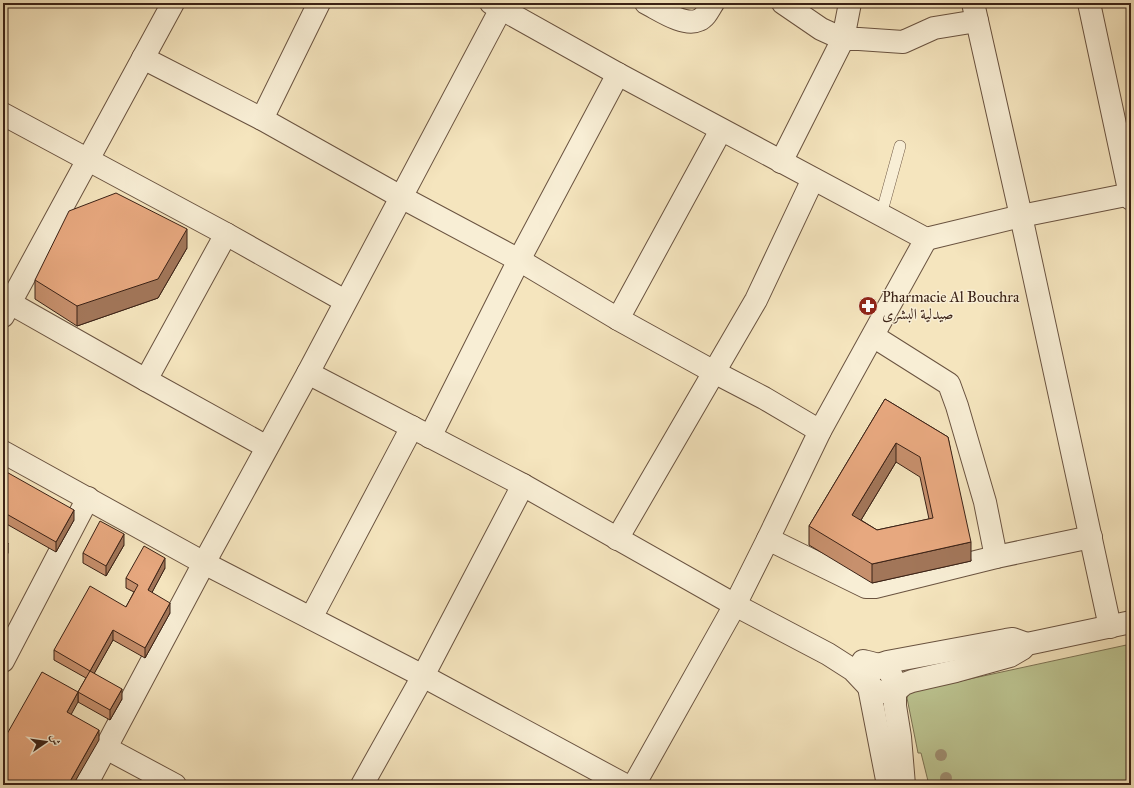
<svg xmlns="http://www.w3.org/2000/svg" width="1134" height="788" viewBox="0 0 1134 788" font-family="'IM FELL Great Primer',Amiri,serif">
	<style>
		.green { fill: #bcc491; stroke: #7c7354 }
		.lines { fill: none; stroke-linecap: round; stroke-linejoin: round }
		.service-casing { stroke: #6a5340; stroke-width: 12 }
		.minor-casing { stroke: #6a5340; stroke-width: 24 }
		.tertiary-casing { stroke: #6a5340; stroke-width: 24 }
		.service { stroke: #f8eed5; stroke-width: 11 }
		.minor { stroke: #f8eed5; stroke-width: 22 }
		.tertiary { stroke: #f8eed5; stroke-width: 22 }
		.tree { fill: #a09073 }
		.wall { fill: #c7906d; stroke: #3b2216; fill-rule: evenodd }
		.shaded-wall { fill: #a27659; stroke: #3b2216 }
		.building { fill: #e7a87f; stroke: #3b2216; fill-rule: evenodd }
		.labels { text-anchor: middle; stroke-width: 3; stroke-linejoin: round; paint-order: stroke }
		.poi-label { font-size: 15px; fill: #3b2216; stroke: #f8eed5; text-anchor: start }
	</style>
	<rect width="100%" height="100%" fill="#f5e5be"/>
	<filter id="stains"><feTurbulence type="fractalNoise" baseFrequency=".005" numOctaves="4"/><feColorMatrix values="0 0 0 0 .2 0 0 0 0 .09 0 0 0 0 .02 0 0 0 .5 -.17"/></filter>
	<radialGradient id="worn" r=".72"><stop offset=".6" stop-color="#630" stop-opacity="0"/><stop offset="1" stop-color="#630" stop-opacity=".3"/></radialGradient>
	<path class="green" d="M1131 644V785H929L921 753H918L907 698 909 693 914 691Z"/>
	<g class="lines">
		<g class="service-casing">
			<path id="service" d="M881 215 900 146"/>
		</g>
		<g class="minor-casing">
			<g id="minor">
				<path d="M491 3 618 74 926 239 1021 216 1131 194"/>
				<path d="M646 3C660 10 684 27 699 20 706 17 709 9 713 3"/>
				<path d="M783 3 821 29 843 39H859L903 42 934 28 977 21"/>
				<path d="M973 3 1021 216 1110 627"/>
				<path d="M1089 3 1131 199"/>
				<path d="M143 58 262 119 401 197 519 260 618 319 714 372 764 398 820 431"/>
				<path d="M3 114 226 234 345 301"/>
				<path d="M262 119 319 3"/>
				<path d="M781 162 843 39 850 3"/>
				<path d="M3 299 146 380 267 447"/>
				<path d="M3 316 173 3"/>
				<path d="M618 319 721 130"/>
				<path d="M873 336 949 384 957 406 985 502 996 557"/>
				<path d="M308 373 523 485 735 605 828 654 853 670 869 687 878 691 895 694"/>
				<path d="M146 380 226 234"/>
				<path d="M430 437 519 260 618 74"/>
				<path d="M3 452 204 563 423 676 625 785"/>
				<path d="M617 539 756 300 813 179"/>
				<path d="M768 539 866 587H875L996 557 1091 537"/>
				<path d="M311 618 412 427"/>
				<path d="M3 661 88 498"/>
				<path d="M863 661C885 666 889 666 898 689"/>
				<path d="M106 748 175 785"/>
				<path d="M86 785 204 563 308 373 504 3"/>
				<path d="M362 785 423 676 523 485"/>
				<path d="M634 785 735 605 768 539 820 431 926 239"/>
			</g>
		</g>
		<g class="tertiary-casing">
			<g id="tertiary">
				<path d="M888 785 868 682C869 671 876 665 887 662L1006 640 1013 639 1027 644"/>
				<path d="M904 785 900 737 895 706V694L898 689 904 684 912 681 956 671 1010 656 1022 649 1027 644 1131 622"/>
			</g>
		</g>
		<use href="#service" class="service"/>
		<use href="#minor" class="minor"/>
		<use href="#tertiary" class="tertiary"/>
	</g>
	<g class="tree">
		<circle cx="941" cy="755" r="6"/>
		<circle cx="946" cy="778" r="6"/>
	</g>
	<g class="wall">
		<path d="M187 248 158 298 77 326 35 299V280Z"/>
		<path d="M885 399 948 437 971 561 872 583 809 545V526ZM896 462 920 477 929 519 877 530 861 520Z"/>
		<path d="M3 470 74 520 56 552 3 522Z"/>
		<path d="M124 545 106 576 83 563V553Z"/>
		<path d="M165 568 152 592 170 613 145 658 113 640 94 673 122 699 110 720 78 702V692L86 678 54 660V650L126 607 134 592 126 588V578Z"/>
	</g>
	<g class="shaded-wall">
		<path d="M187 229V248L158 298 77 326V306Z"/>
		<path d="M896 443V462L852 535V515Z"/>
		<path d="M74 510V520L56 552V542Z"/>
		<path d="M124 534V545L106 576V566Z"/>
		<path d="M971 542V561L872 583V564Z"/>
		<path d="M8 543V553L3 562V552Z"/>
		<path d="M165 558V568L148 600V590Z"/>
		<path d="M170 603V613L145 658V648Z"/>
		<path d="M113 630V640L90 681V671Z"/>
		<path d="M122 689V699L110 720V710Z"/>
		<path d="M78 692V702L67 722V712Z"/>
		<path d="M99 730V740L73 785H68Z"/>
	</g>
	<g class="building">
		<path d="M116 193 187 229 158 279 77 306 35 280 69 211Z"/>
		<path d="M885 399 948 437 971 542 872 564 809 526ZM896 443 920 457 933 518 877 530 852 515Z"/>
		<path d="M3 470 74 510 56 542 3 512Z"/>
		<path d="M100 521 124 534 106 566 83 553Z"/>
		<path d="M3 540 8 543 3 552Z"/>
		<path d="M144 546 165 558 148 590 170 603 145 648 113 630 90 671 54 650 90 586 126 607 138 585 126 578Z"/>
		<path d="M90 671 122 689 110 710 78 692Z"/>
		<path d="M42 672 78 692 67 712 99 730 68 785H3V741Z"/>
	</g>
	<defs>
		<g id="pharmacy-disc" transform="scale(1)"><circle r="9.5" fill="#8f2418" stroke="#f8eed5"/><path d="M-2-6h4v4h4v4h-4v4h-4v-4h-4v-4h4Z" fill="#fff"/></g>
	</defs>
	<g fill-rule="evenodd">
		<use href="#pharmacy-disc" x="868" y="306"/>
	</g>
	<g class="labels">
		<g class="poi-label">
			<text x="882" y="302">Pharmacie Al Bouchra<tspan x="882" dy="17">صيدلية البشرى</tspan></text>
		</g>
	</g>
	<rect width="1134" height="788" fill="none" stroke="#f5e5be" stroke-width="16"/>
	<rect x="4" y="4" width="1126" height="780" fill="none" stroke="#3b2216" stroke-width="2"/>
	<rect x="8" y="8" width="1118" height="772" fill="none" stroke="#3b2216"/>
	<g transform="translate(46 742) rotate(77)" stroke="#f8eed5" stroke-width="3" paint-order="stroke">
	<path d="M0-3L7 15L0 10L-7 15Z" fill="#3b2216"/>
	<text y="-6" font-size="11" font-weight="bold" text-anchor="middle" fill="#3b2216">ش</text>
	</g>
	<rect width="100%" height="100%" filter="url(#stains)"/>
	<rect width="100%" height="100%" fill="url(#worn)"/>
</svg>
